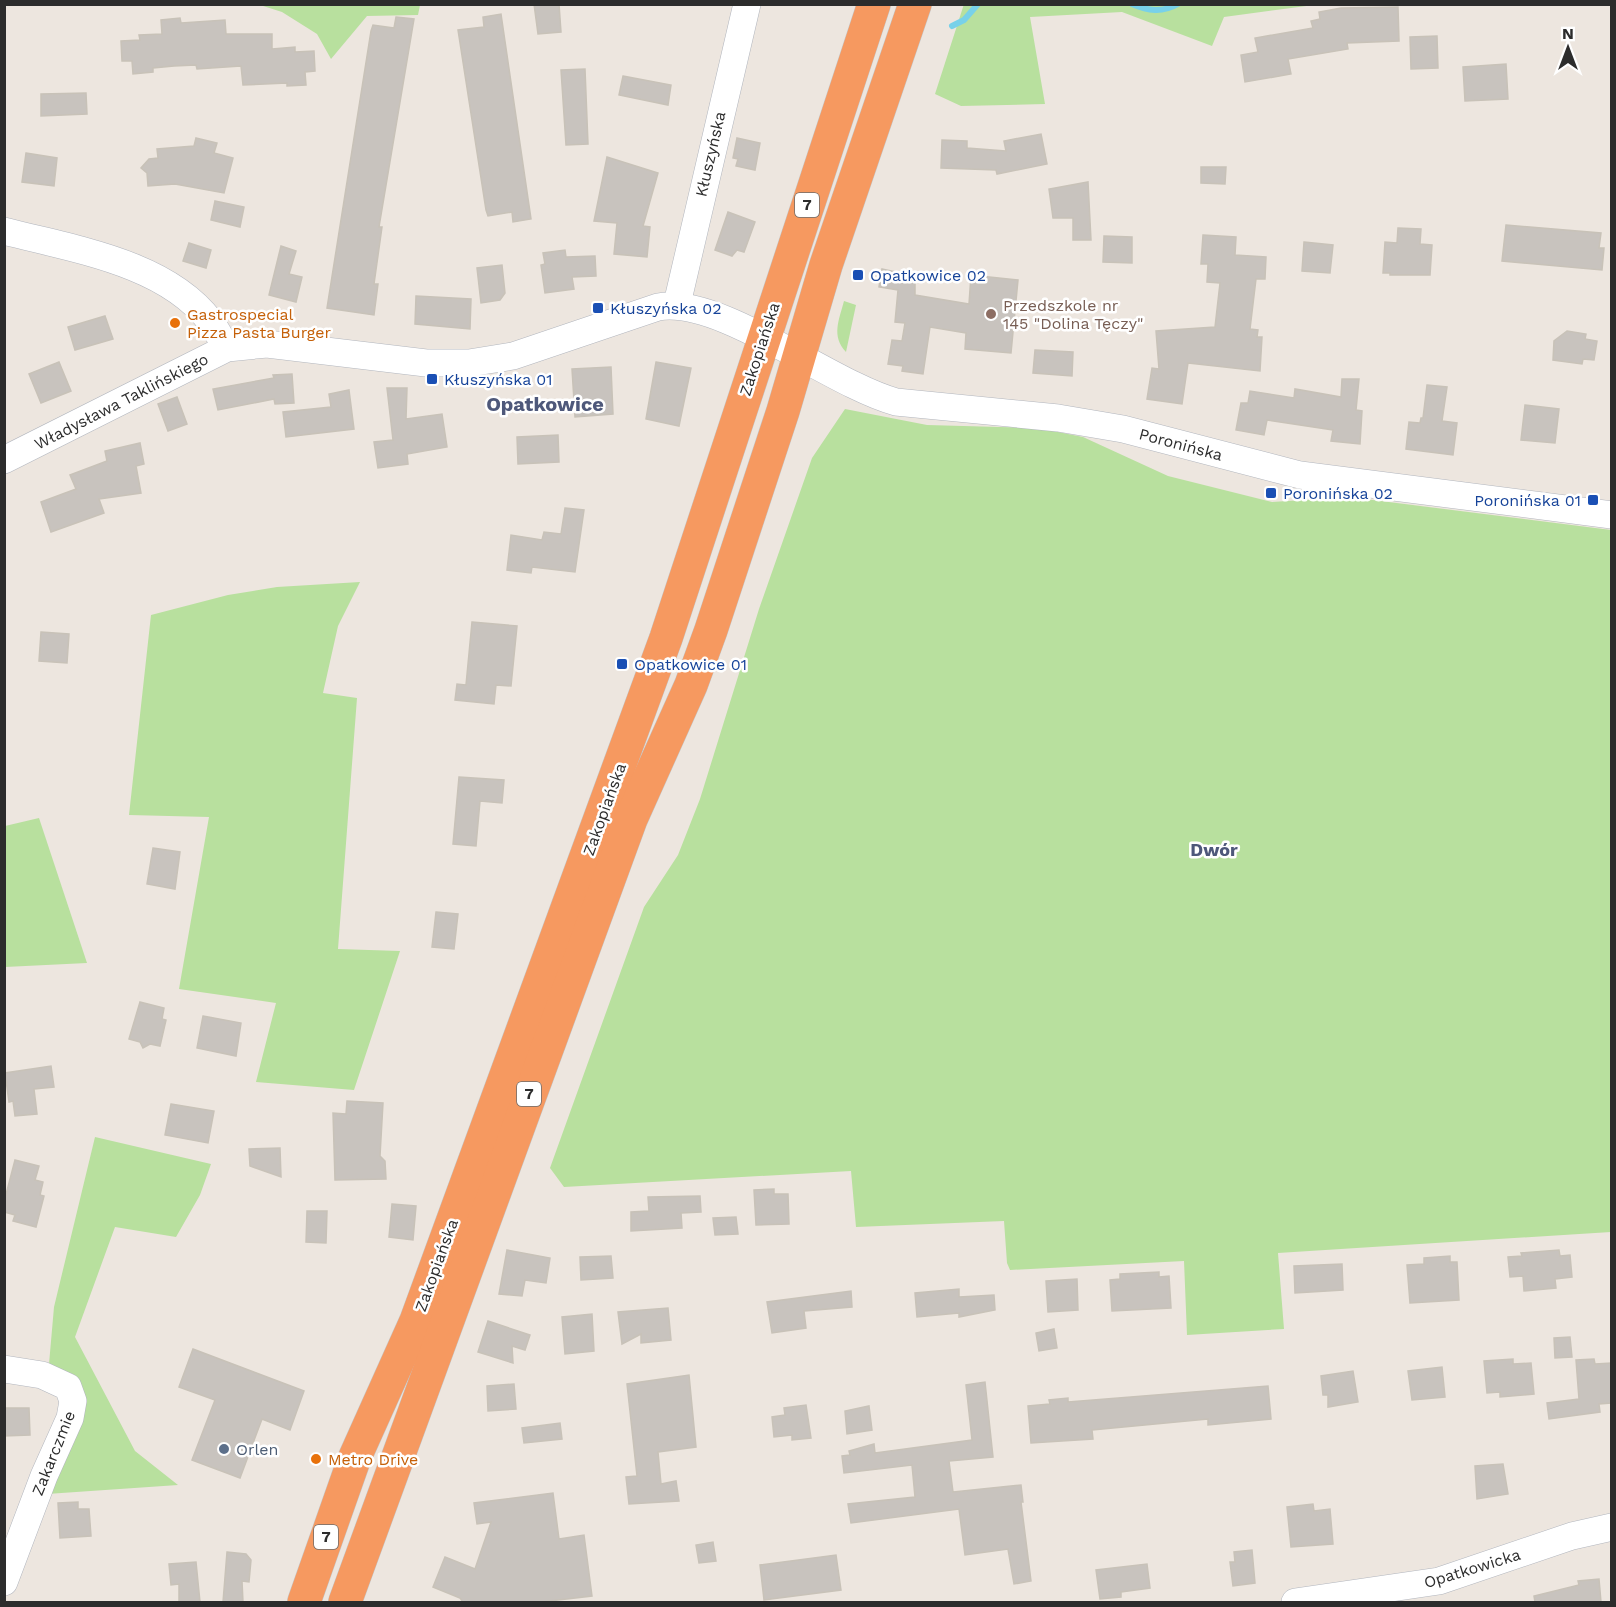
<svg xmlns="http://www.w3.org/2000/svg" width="1616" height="1607" viewBox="0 0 1616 1607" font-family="'Work Sans',sans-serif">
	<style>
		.green { fill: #b8e09e }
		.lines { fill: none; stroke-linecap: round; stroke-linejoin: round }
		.stream { stroke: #78d1e9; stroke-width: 6 }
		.building { fill: #c8c3be; stroke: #c8c2b8; stroke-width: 1.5 }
		.minor-casing { stroke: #b2b6be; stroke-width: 28 }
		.highway-casing { stroke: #c4c4c4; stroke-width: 34 }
		.minor { stroke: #fff; stroke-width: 27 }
		.highway { stroke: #f69960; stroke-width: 33 }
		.transit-dot { fill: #1a4fb4; stroke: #fff; stroke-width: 2 }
		.education-dot { fill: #8d6e63; stroke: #fff; stroke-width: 2 }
		.food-dot { fill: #e8710a; stroke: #fff; stroke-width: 2 }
		.service-dot { fill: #5c6f8a; stroke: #fff; stroke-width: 2 }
		.labels { text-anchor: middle; stroke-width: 5; stroke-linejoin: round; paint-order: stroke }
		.shield { fill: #fff; stroke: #6b6b6b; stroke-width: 1.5 }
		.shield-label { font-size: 15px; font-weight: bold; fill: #2c2c2c }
		.street-label { font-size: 16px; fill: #2c2c2c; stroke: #fff }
		.transit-label { font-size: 16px; fill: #164399; stroke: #fff; text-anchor: start }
		.education-label { font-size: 16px; fill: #785e54; stroke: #fff; text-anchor: start }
		.food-label { font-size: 16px; fill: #c56008; stroke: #fff; text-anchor: start }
		.service-label { font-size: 16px; fill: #4e5e75; stroke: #fff; text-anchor: start }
		.neighbourhood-label { font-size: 18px; font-weight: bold; fill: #4e587a; stroke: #fff }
		.quarter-label { font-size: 20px; font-weight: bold; fill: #4e587a; stroke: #fff }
	</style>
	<rect width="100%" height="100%" fill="#ede6df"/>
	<g class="green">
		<path d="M964 4H1314V5L1224 17 1212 46 1122 12 1030 17 1045 104 961 106 935 94Z"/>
		<path d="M260 5H420L418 15 367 16 331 59 317 34 282 12Z"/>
		<path d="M844 301 856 305 846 352C831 336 839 320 844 301Z"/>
		<path d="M845 409 927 425 1038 428 1083 437 1168 476 1272 502 1349 497 1611 530V1232L1278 1253 1284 1329 1187 1335 1184 1261 1010 1270 1007 1263 1004 1221 856 1227 851 1171 564 1187 550 1168 644 907 678 855 700 799 759 609 812 458Z"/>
		<path d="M360 582 338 626 323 693 357 698 338 949 400 951 354 1090 256 1082 276 1003 179 989 209 817 129 815 151 615 228 595 277 587Z"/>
		<path d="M39 818 87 963 5 967V826Z"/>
		<path d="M95 1137 211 1164 200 1195 176 1237 115 1227 75 1337 135 1451 178 1485 47 1494 76 1417 49 1364 54 1307Z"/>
	</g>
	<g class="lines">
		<g class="stream">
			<path d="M1132 4C1148 11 1162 13 1178 4"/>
			<path d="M952 26 964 20 978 4"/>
		</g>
	</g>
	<g class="building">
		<path d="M534 4H559L561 32 538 34Z"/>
		<path d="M1398 7 1399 41 1347 43 1348 49 1288 59 1291 74 1245 82 1241 55 1258 52 1255 38 1313 28 1311 21 1320 19 1319 12 1341 8Z"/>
		<path d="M501 14 531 219 513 222 512 212 488 216 486 210 458 30 484 27 483 17Z"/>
		<path d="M396 17 414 19 379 227H382L374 284H378L374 315 327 308 371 31 373 25 394 28Z"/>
		<path d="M180 18 181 23 225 20 226 34H272V49L295 47V52L314 51 315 71 305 72 306 85 287 86V83L243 85 241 66 197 69 196 65 174 66 153 68V72L133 74 132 61H122L121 41 140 40 139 35 162 34 161 20Z"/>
		<path d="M1437 36 1438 68 1411 69 1410 37Z"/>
		<path d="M1506 64 1508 99 1465 101 1463 67Z"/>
		<path d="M585 69 588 144 566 145 561 70Z"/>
		<path d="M623 76 671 85 668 105 619 95Z"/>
		<path d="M86 93 87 114 41 116V94Z"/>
		<path d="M1041 134 1047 164 997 174 996 170 941 168 942 140 967 141V148L1006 151 1004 141Z"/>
		<path d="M196 138 217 143 214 153 233 158 224 193 175 184 148 186 147 173 141 168 149 159 158 158 157 149 194 146Z"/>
		<path d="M737 138 760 143 755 170 736 166 738 159 733 158Z"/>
		<path d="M26 153 57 158 54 186 22 182Z"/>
		<path d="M607 157 658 173 643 226 650 227 647 257 614 254 617 223 594 221Z"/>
		<path d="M1201 167H1226L1225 184 1201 183Z"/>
		<path d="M1088 182 1091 240H1073V218H1053L1049 189Z"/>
		<path d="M215 201 244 207 240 227 211 220Z"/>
		<path d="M728 212 755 222 744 252 737 250 732 256 715 250Z"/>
		<path d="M1506 225 1601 233 1599 248H1604L1602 270 1502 261Z"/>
		<path d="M1398 228 1421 229 1420 244 1432 245 1430 275H1390V273H1383L1385 242 1397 243Z"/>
		<path d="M1203 235 1236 237 1235 255 1266 257 1265 279H1256L1250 329 1258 330 1257 337H1262L1260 371 1188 363 1182 404 1147 399 1152 368 1159 369 1156 331 1215 327 1220 283 1207 282 1208 264H1201Z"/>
		<path d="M1104 236 1132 237V263L1103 262Z"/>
		<path d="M1304 242 1333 245 1330 273 1302 271Z"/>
		<path d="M189 243 211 250 206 268 183 261Z"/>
		<path d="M281 246 296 251 289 274 302 277 296 302 269 295Z"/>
		<path d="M565 250 566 257 595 256 596 276 572 277 574 289 545 293 541 265 545 264 543 253Z"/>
		<path d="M502 265 505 293 500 300 481 303 477 268Z"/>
		<path d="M882 269 915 276V295L969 304 971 275 1018 280 1011 353 965 349 966 333 930 327 923 374 902 371 903 366 888 364 892 340 902 341 905 323 895 322 898 290 879 287Z"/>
		<path d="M416 296 471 299 470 329 415 324Z"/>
		<path d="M105 316 113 339 75 350 68 327Z"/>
		<path d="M1567 331 1586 334 1585 339 1597 341 1594 360 1583 359 1582 364 1553 360 1554 341Z"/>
		<path d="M1035 350 1073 352 1072 376 1033 373Z"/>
		<path d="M59 362 71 391 41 403 29 374Z"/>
		<path d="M656 362 691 368 679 426 646 419Z"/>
		<path d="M611 367 613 414 575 417 572 369Z"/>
		<path d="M292 374 294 403 275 404 274 399 218 410 213 389 274 378 273 375Z"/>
		<path d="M1342 379H1359L1356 410 1362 411 1360 444 1331 441 1333 430 1267 420 1264 435 1236 430 1241 403H1248L1250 391 1294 398 1295 389 1341 397Z"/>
		<path d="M1427 385 1447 387 1442 421 1457 423 1453 455 1406 449 1409 422 1420 423 1421 418H1423Z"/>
		<path d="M387 388H407L406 419 442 414 447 447 407 454 408 464 378 468 374 442 393 440Z"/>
		<path d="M349 390 354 429 286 437 283 412 331 407 329 394Z"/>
		<path d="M177 397 187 424 168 431 158 404Z"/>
		<path d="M1525 405 1559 409 1555 443 1521 440Z"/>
		<path d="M558 435 559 462 518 464 517 437Z"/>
		<path d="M140 443 144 464 136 466 141 493 99 499 104 513 51 532 41 502 76 489 70 475 107 461 105 451Z"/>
		<path d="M565 508 584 510 575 572 532 567 531 573 507 570 511 535 542 540 544 532 561 534Z"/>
		<path d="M472 622 517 626 511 686 496 685 494 704 455 700 457 684 466 685Z"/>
		<path d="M41 632 69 634 67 663 39 661Z"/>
		<path d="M459 777 504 780 502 803 480 801 476 846 453 844Z"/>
		<path d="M153 848 180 852 175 889 147 884Z"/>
		<path d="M436 912 458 914 454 949 432 947Z"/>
		<path d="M140 1002 164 1008 162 1019 166 1020 160 1046 150 1044 143 1048 140 1042 129 1039Z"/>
		<path d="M203 1016 241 1023 236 1056 197 1048Z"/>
		<path d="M51 1066 54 1087 34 1089 37 1114 15 1116 13 1101 9 1102 5 1073Z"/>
		<path d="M347 1101 383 1103 380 1156 385 1161 386 1179 335 1180 333 1113 346 1114Z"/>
		<path d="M171 1104 214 1111 208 1143 165 1135Z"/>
		<path d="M280 1148 281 1177 250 1166 249 1149Z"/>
		<path d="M15 1160 39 1166 35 1180 43 1182 40 1195 44 1196 36 1227 13 1221 15 1215 4 1212V1202Z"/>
		<path d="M774 1189V1194H788L789 1224 756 1225 754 1190Z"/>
		<path d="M700 1196 701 1212 681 1213 682 1228 631 1231V1212L649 1211 648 1197Z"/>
		<path d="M392 1204 416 1206 413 1240 389 1237Z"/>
		<path d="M307 1211H327L326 1243 306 1242Z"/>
		<path d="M736 1217 738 1234 715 1235 713 1218Z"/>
		<path d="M507 1250 550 1258 546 1283 525 1280 522 1296 499 1294Z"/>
		<path d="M1559 1250 1560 1256 1570 1255 1572 1277 1555 1279 1556 1288 1524 1291 1523 1276 1510 1277 1508 1257 1522 1256 1521 1253Z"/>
		<path d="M611 1256 613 1278 581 1280 580 1257Z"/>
		<path d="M1450 1256V1262H1457L1459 1300 1410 1303 1407 1265 1424 1264V1258Z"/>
		<path d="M1342 1264 1343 1290 1295 1293 1294 1266Z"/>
		<path d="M1159 1272V1277L1169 1276 1171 1308 1112 1311 1110 1280 1120 1279V1274Z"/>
		<path d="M1077 1279 1078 1310 1048 1312 1046 1281Z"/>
		<path d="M959 1289V1297L994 1295 995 1310 959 1317V1313L917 1317 915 1293Z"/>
		<path d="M851 1291 852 1307 804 1311 806 1328 772 1333 767 1302Z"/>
		<path d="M668 1308 671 1340 641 1343V1334L622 1344 618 1312Z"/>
		<path d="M592 1314 594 1351 565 1354 562 1317Z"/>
		<path d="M488 1321 530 1335 525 1350 512 1346 513 1363 478 1352Z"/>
		<path d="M1054 1329 1057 1348 1039 1351 1036 1333Z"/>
		<path d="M1570 1337 1572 1357 1555 1358 1554 1338Z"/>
		<path d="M193 1349 304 1391 290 1430 262 1419 240 1478 192 1460 215 1400 179 1387Z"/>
		<path d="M1513 1359V1364L1531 1363 1534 1394 1500 1397V1392L1487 1393 1484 1361Z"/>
		<path d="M1594 1359 1595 1364 1611 1363V1403L1599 1404 1600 1412 1549 1419 1547 1403 1579 1399 1576 1360Z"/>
		<path d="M1442 1367 1445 1397 1412 1400 1408 1371Z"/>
		<path d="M1353 1371 1358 1402 1328 1407V1395H1323L1321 1376Z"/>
		<path d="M689 1375 696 1447 658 1452 661 1484 676 1481 679 1501 629 1504 626 1477 637 1476 627 1384Z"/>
		<path d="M985 1382 993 1457 949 1461 953 1492 1021 1485 1023 1502H1021L1031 1581 1014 1584 1008 1549 965 1555 959 1509 851 1523 848 1504 915 1497 912 1465 844 1473 842 1456 850 1455 849 1451 874 1444 875 1453 972 1440 966 1385Z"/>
		<path d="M514 1384 516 1409 488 1411 487 1386Z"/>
		<path d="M1268 1386 1271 1419 1208 1425V1419L1092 1430 1093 1439 1031 1443 1028 1406 1050 1404 1049 1400 1068 1398V1402Z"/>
		<path d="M806 1405 811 1438 792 1440V1435L774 1437 772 1417 785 1415 784 1408Z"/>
		<path d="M869 1406 872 1430 847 1434 845 1411Z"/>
		<path d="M4 1408H29L30 1435 4 1436Z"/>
		<path d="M560 1423 562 1439 524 1443 522 1428Z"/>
		<path d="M1503 1464 1508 1494 1477 1499 1475 1466Z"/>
		<path d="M553 1493 559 1539 584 1535 592 1596 541 1602H463L460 1598 433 1587 445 1557 475 1569 491 1522 477 1524 474 1503Z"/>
		<path d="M78 1502V1509H89L91 1536 60 1538 58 1503Z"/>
		<path d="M1313 1504 1314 1511 1330 1509 1333 1544 1291 1547 1287 1507Z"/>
		<path d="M713 1542 716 1561 699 1563 696 1545Z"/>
		<path d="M1252 1550 1255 1583 1233 1586 1230 1562H1235L1234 1552Z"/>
		<path d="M227 1552 246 1554 251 1560 249 1582 242 1581 243 1602H223Z"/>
		<path d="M836 1555 841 1590 764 1600 760 1565Z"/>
		<path d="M196 1562 200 1602H179V1584L171 1585 169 1564Z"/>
		<path d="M1147 1564 1150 1588 1121 1592V1597L1100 1599 1096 1570Z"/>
		<path d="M1599 1579 1601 1602H1535L1534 1596 1579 1585 1578 1581Z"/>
	</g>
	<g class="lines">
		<g class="minor-casing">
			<g id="minor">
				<path d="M4 231C72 249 165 262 210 321 216 329 221 339 227 348"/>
				<path d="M677 304 747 4"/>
				<path d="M4 460 227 348 267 344 426 363H469L513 356 658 307C721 296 830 384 896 402L1058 418 1123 429 1300 475 1612 515"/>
				<path d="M4 1369 42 1375 68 1387 73 1401 70 1418 44 1476 4 1582"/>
				<path d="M1295 1602 1439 1581 1572 1536 1612 1527"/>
			</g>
		</g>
		<g class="highway-casing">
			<g id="highway">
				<path d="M304 1602 355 1457 416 1321 666 638 874 4"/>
				<path d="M345 1602 631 819 691 685 711 630 783 411 826 265 915 4"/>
			</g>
		</g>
		<use href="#minor" class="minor"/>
		<use href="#highway" class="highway"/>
	</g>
	<g class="transit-dot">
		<rect x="852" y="269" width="12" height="12" rx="3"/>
		<rect x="592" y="302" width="12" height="12" rx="3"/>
		<rect x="426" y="373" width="12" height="12" rx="3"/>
		<rect x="1265" y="487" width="12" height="12" rx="3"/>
		<rect x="1587" y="494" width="12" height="12" rx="3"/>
		<rect x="616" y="658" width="12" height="12" rx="3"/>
	</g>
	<circle class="education-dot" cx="991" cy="314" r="6"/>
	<g class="food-dot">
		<circle cx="175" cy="323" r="6"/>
		<circle cx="316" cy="1459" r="6"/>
	</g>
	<circle class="service-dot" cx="224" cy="1449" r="6"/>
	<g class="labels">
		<g class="shield">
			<rect x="795" y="193" width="24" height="24" rx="4.5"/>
			<rect x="517" y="1082" width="24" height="24" rx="4.5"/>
			<rect x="314" y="1525" width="24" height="24" rx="4.5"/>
		</g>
		<g class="shield-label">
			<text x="807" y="210">7</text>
			<text x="529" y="1099">7</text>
			<text x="326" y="1542">7</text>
		</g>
		<g class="street-label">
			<text transform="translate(710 154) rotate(-77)" y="6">Kłuszyńska</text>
			<text transform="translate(759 349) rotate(-72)" y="6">Zakopiańska</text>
			<text transform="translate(121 401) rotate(-27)" y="6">Władysława Taklińskiego</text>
			<text transform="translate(1181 444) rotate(15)" y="6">Poronińska</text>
			<text transform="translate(604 809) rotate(-70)" y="6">Zakopiańska</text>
			<text transform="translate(436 1265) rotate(-70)" y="6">Zakopiańska</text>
			<text transform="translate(53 1453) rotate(-68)" y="6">Zakarczmie</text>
			<text transform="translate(1472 1568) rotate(-17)" y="6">Opatkowicka</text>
		</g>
		<g class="transit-label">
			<text x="870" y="281">Opatkowice 02</text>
			<text x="610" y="314">Kłuszyńska 02</text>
			<text x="444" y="385">Kłuszyńska 01</text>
			<text x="1283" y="499">Poronińska 02</text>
			<text x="1581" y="506" text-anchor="end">Poronińska 01</text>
			<text x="634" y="670">Opatkowice 01</text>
		</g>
		<g class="education-label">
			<text x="1003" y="311">Przedszkole nr<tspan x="1003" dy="18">145 "Dolina Tęczy"</tspan></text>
		</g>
		<g class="food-label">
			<text x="187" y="320">Gastrospecial<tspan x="187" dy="18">Pizza Pasta Burger</tspan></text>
			<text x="328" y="1465">Metro Drive</text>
		</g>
		<g class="service-label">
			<text x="236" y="1455">Orlen</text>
		</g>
		<g class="neighbourhood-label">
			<text x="1214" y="856">Dwór</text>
		</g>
		<g class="quarter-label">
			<text x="545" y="411">Opatkowice</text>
		</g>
	</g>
	<rect width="1616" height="1607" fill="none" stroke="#2c2c2c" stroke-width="12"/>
	<g transform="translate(1568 48)" stroke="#ffffff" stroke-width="4.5" paint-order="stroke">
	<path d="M0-4.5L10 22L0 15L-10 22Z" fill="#2c2c2c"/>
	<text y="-9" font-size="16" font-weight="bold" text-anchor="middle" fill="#2c2c2c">N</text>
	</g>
</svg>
